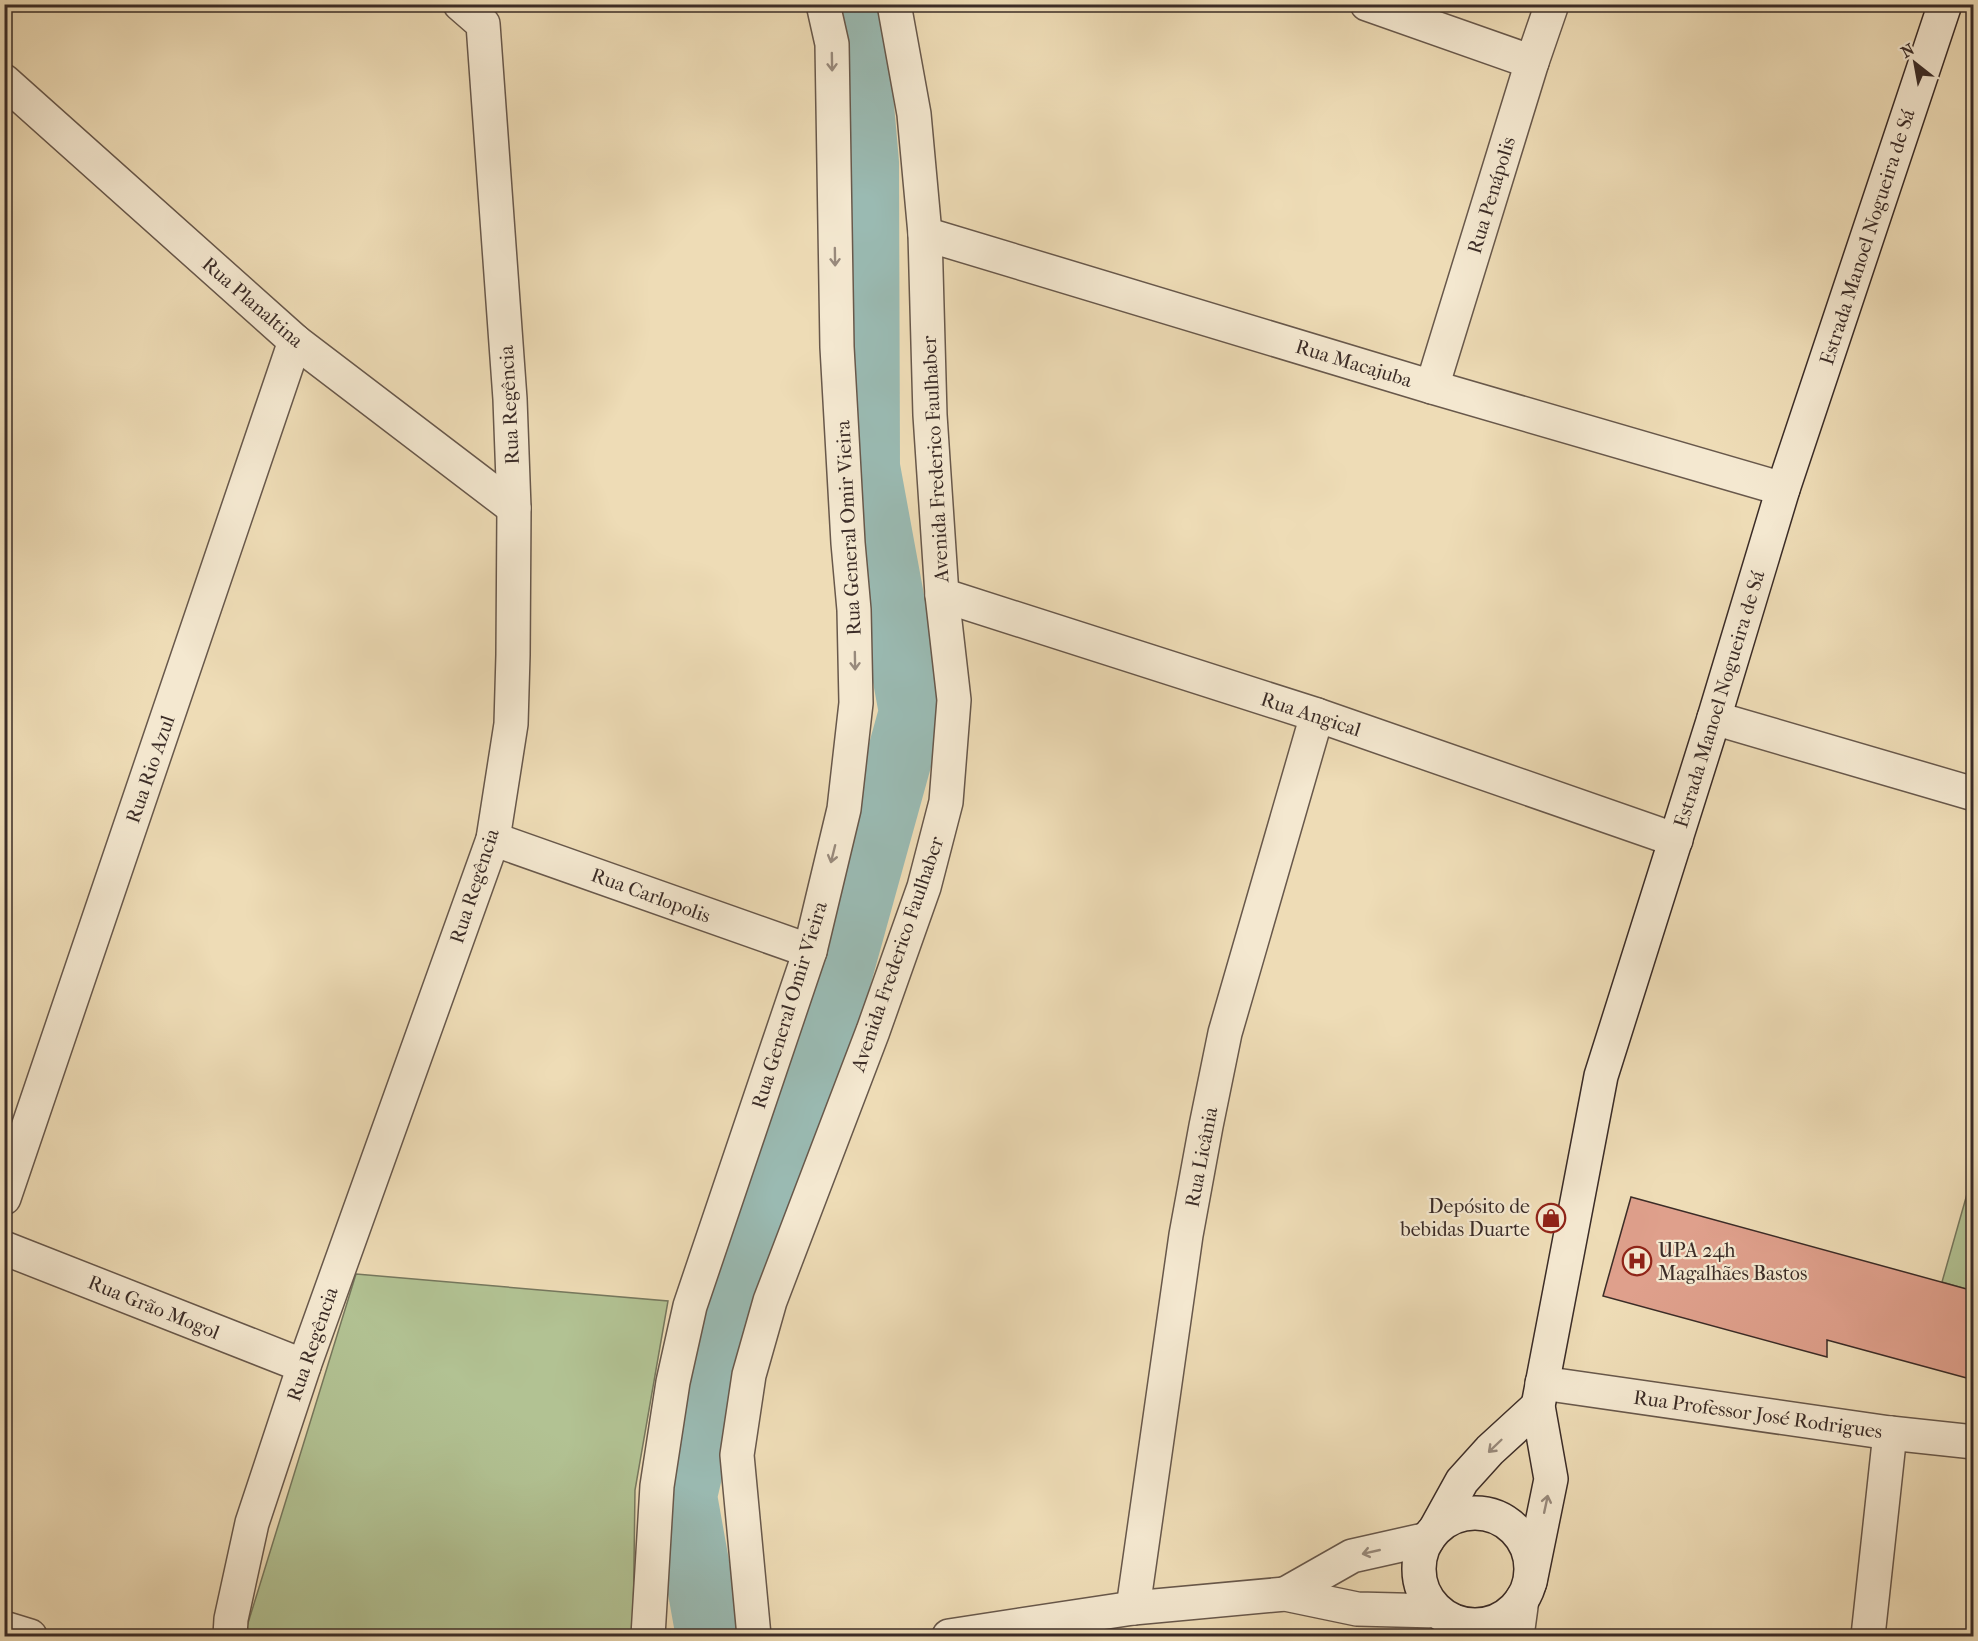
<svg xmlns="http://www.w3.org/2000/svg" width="1978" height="1641" viewBox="0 0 1978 1641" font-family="'IM FELL French Canon',serif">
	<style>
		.green { fill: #b2c293; stroke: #76775d; stroke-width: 1.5 }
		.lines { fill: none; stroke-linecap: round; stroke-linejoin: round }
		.river { stroke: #9abab2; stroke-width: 66 }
		.building { fill: #dfa08c; stroke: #3b2c27; stroke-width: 1.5 }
		.minor-casing { stroke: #68584b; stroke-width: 36 }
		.tertiary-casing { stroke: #68584b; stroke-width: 36 }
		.secondary-casing { stroke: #3b2c27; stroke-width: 36 }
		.minor { stroke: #f4e8d0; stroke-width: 33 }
		.tertiary { stroke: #f4e8d0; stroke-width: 33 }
		.secondary { stroke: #f4e8d0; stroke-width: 33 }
		.oneway { stroke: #988a7c }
		.labels { text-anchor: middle; stroke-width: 4.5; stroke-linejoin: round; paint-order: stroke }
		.street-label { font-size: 20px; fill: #3b2c27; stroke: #f4e8d0 }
		.poi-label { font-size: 20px; fill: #3b2c27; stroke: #f4e8d0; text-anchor: end }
	</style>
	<rect width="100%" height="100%" fill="#eedcb6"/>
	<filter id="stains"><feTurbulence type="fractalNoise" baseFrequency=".00333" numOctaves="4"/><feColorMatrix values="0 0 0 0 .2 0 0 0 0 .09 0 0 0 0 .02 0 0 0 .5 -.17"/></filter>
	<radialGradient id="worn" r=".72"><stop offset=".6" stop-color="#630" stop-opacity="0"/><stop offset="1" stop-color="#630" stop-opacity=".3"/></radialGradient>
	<g class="green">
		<path d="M1973 1173V1291L1942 1282Z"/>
		<path d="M356 1274 668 1301 635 1490 633 1636H244Z"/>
	</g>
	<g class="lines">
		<path class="river" d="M709 1636 684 1496 736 1270 833 997 912 712 867 467 866 163 852 4"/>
	</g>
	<path class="building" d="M1631 1197 1974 1291V1380L1827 1340V1357L1603 1296Z"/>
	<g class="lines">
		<g class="minor-casing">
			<g id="minor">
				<path d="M1367 4 1532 62"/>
				<path d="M4 81 295 341 514 508"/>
				<path d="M925 234 1432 387 1783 489"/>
				<path d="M1432 387 1532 62 1552 4"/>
				<path d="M942 595 1317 715 1676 840"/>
				<path d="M1714 718 1974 794"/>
				<path d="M493 839 810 951"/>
				<path d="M4 1198 295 341"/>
				<path d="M4 1248 304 1366"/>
				<path d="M1542 1383 1890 1433 1974 1442"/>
				<path d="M1133 1608 1186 1235 1206 1126 1225 1033 1317 715"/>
				<path d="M1453 1621 1454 1636"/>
				<path d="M230 1636 231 1619 252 1523 304 1366 493 839 511 724 513 655 514 508 510 399 483 24 460 4"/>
				<path d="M648 1636 657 1486 673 1382 690 1306 810 951 844 809 856 703 854 610 848 543 837 347 832 44 823 4"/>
				<path d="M754 1636 737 1455 749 1375 770 1301 873 1031 924 887 946 802 954 700 942 595 930 415 925 234 914 114 894 4"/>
				<path d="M1517 1636 1522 1599"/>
				<path d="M1868 1636 1890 1433"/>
			</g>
		</g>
		<g class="tertiary-casing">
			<g id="tertiary">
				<path d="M1285 1594 1352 1556 1428 1539"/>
				<path d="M4 1628 30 1636"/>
				<path d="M949 1636 1133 1608 1285 1594 1357 1609 1437 1611"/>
			</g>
		</g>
		<g class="secondary-casing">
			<g id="secondary">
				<circle cx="1475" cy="1569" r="56"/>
				<path d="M1436 1528 1462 1481 1490 1450 1538 1406"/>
				<path d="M1530 1582 1551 1479 1538 1406 1601 1076 1714 718 1783 489 1945 4"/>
			</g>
		</g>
		<use href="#minor" class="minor"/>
		<use href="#tertiary" class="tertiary"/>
		<use href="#secondary" class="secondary"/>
	</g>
	<defs><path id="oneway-shaft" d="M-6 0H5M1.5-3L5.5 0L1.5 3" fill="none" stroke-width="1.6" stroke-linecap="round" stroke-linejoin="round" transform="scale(1.5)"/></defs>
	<g class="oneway">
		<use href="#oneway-shaft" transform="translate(832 62) rotate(89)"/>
		<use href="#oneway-shaft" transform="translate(835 257) rotate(89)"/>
		<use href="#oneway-shaft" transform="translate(855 661) rotate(89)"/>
		<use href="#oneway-shaft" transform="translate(833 854) rotate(104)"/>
		<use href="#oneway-shaft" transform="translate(1495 1446) rotate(136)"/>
		<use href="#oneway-shaft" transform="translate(1546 1504) rotate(-78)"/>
		<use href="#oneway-shaft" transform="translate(1371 1552) rotate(167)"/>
	</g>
	<defs>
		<g id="shop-ring" transform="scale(1.5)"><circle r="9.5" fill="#f4e8d0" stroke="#8f2418" stroke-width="1.5"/><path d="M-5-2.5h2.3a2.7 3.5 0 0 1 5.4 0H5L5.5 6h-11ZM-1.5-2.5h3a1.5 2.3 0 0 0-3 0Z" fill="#8f2418"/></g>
		<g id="hospital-ring" transform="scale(1.5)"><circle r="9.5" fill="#f4e8d0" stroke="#8f2418" stroke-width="1.5"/><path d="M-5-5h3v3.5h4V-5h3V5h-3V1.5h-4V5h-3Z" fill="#8f2418"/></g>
	</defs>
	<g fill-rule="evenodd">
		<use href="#shop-ring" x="1551" y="1218"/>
		<use href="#hospital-ring" x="1637" y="1261"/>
	</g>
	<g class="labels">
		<g class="street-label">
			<text transform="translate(1491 195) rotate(-73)" y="7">Rua Penápolis</text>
			<text transform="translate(1867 237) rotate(-72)" y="7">Estrada Manoel Nogueira de Sá</text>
			<text transform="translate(253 302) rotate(41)" y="7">Rua Planaltina</text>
			<text transform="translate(1354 363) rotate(17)" y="7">Rua Macajuba</text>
			<text transform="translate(509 405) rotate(-93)" y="7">Rua Regência</text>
			<text transform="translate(935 459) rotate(-93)" y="7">Avenida Frederico Faulhaber</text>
			<text transform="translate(848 528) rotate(-93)" y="7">Rua General Omir Vieira</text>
			<text transform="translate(1719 699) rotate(-73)" y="7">Estrada Manoel Nogueira de Sá</text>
			<text transform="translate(1311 714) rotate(18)" y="7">Rua Angical</text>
			<text transform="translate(150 769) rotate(-71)" y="7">Rua Rio Azul</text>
			<text transform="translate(474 886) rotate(-72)" y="7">Rua Regência</text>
			<text transform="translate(651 895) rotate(20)" y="7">Rua Carlopolis</text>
			<text transform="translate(897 954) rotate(-71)" y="7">Avenida Frederico Faulhaber</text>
			<text transform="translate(789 1005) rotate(-73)" y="7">Rua General Omir Vieira</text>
			<text transform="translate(1201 1157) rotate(-79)" y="7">Rua Licânia</text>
			<text transform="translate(154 1307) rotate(22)" y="7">Rua Grão Mogol</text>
			<text transform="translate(312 1344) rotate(-71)" y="7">Rua Regência</text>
			<text transform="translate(1758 1414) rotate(8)" y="7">Rua Professor José Rodrigues</text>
		</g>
		<g class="poi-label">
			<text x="1530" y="1213">Depósito de<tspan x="1530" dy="23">bebidas Duarte</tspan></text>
			<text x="1658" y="1257" text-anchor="start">UPA 24h<tspan x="1658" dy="23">Magalhães Bastos</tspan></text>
		</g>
	</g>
	<rect width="1978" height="1641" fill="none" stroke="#eedcb6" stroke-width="24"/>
	<rect x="6" y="6" width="1966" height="1629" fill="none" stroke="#3b2c27" stroke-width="3"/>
	<rect x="12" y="12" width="1954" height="1617" fill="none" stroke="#3b2c27" stroke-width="1.5"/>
	<g transform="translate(1915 63) rotate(329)" stroke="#f4e8d0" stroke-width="4.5" paint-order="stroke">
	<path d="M0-4.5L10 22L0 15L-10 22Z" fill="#3b2c27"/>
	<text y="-9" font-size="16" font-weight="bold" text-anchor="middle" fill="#3b2c27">N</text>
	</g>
	<rect width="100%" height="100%" filter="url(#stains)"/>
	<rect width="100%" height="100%" fill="url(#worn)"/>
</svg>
